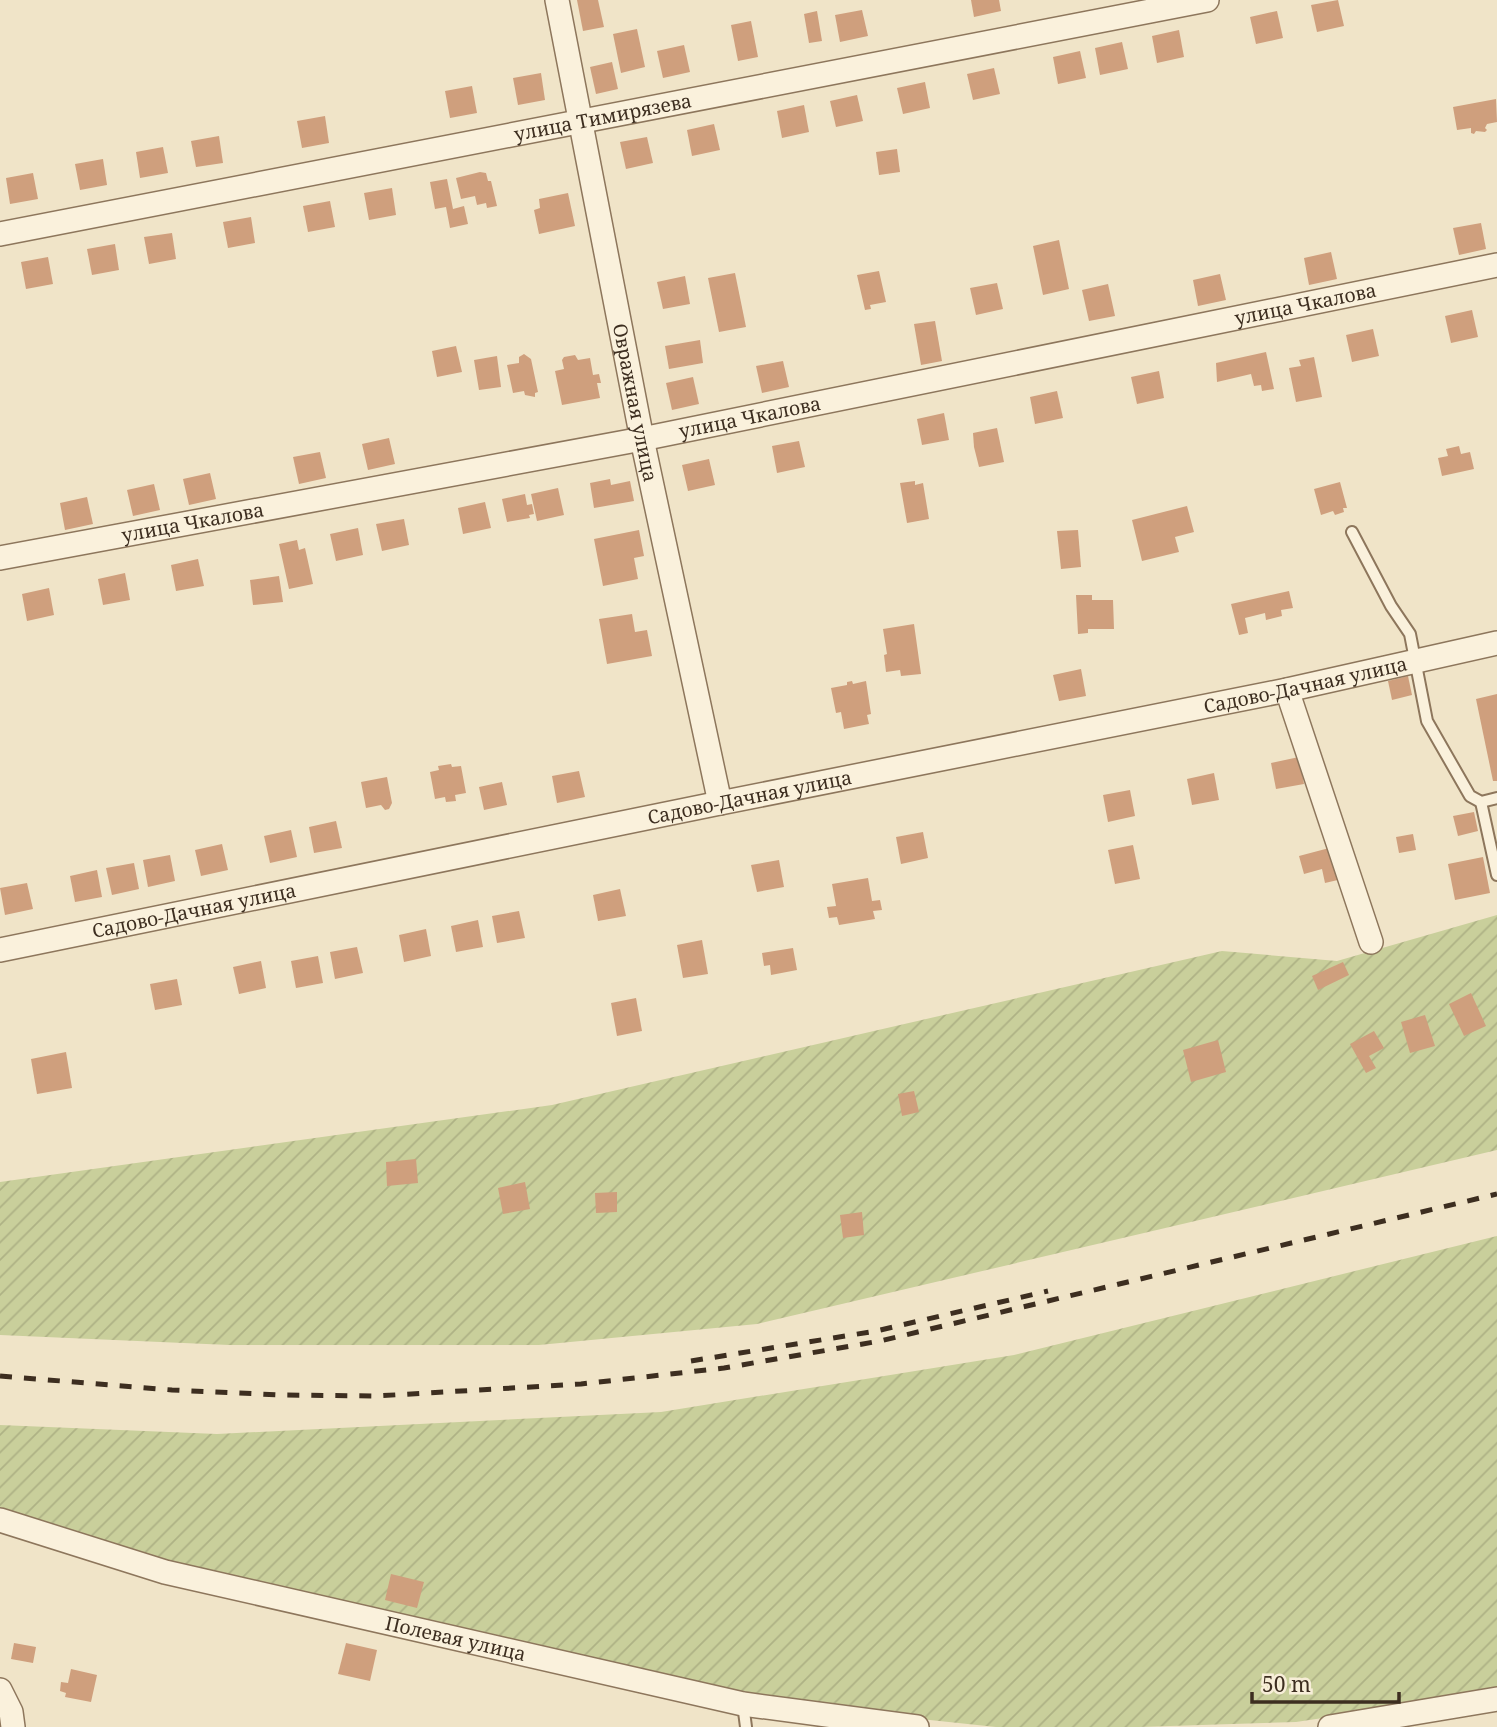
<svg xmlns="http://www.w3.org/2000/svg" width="1497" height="1727" viewBox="0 0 1497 1727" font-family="'Noto Serif',serif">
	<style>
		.garden { fill: url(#garden-furrows) }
		.building { fill: #cf9f7d }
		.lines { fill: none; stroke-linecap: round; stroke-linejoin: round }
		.lane-casing { stroke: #8d765c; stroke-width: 14 }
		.street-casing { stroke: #8d765c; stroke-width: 26 }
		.lane { stroke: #faf1dc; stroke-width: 10 }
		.street { stroke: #faf1dc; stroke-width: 23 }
		.rail { stroke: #3d2e20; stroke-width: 5; stroke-dasharray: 12 12; stroke-linecap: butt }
		.labels { text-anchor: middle; stroke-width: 6; stroke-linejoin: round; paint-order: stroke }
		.street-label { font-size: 19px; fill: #3d2e20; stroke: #f7eed8 }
	</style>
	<defs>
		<pattern id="garden-furrows" width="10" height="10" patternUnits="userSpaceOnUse" patternTransform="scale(1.75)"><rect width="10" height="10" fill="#c9cf9b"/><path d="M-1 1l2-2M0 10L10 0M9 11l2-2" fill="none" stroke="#aeb285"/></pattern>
	</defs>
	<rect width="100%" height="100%" fill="#f0e4c8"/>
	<g class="garden">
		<path d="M1497 915V1150L757 1324 539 1345H229L0 1335V1182L552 1105 1222 951 1337 961Z"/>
		<path d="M1497 1236V1692L1296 1722 1139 1727H996L751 1701 0 1522V1425L217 1434 661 1412 1014 1355Z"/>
	</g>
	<g class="building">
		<path d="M577 0H598L604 27 583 31Z"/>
		<path d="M971 0H999L1001 11 974 17Z"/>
		<path d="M1338 0 1344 26 1317 32 1311 5Z"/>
		<path d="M862 10 868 36 840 42 835 15Z"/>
		<path d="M817 11 822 41 809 43 804 14Z"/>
		<path d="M1277 11 1283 38 1256 44 1250 17Z"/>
		<path d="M751 21 758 57 738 61 731 25Z"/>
		<path d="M637 29 645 67 621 73 613 34Z"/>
		<path d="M1179 30 1184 57 1157 63 1152 36Z"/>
		<path d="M1122 42 1128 69 1100 75 1095 48Z"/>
		<path d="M684 45 690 72 663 78 657 51Z"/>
		<path d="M1080 51 1086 78 1058 84 1053 57Z"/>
		<path d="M612 62 618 89 596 94 590 67Z"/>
		<path d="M994 68 1000 94 973 100 967 74Z"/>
		<path d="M541 73 545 100 518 105 513 78Z"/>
		<path d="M925 82 930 108 903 114 897 88Z"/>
		<path d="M472 86 477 113 450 118 445 91Z"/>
		<path d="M857 95 863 121 836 127 830 101Z"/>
		<path d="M1496 99 1497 122 1487 124 1485 128 1487 130 1485 132 1476 131 1474 134 1471 133V128L1457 130 1453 107Z"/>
		<path d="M804 105 809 132 782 138 777 111Z"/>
		<path d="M325 116 329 143 302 148 297 121Z"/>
		<path d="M714 124 720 150 692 156 687 130Z"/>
		<path d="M219 136 223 163 196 167 191 141Z"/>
		<path d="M647 137 653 163 626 169 620 142Z"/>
		<path d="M163 147 168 173 140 178 136 152Z"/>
		<path d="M897 149 900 172 879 175 876 152Z"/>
		<path d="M103 159 107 185 80 190 75 164Z"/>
		<path d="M480 172 486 173 488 181H491L497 206 487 208 486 203 477 205 475 196 461 199 456 178Z"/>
		<path d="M33 173 38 199 10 204 6 178Z"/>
		<path d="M447 179 453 209 464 206 468 224 450 228 446 207 435 209 430 182Z"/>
		<path d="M392 188 396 215 369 220 364 193Z"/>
		<path d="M568 193 575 226 539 234 534 210 540 208 539 199Z"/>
		<path d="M330 201 335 227 308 232 303 206Z"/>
		<path d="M251 217 255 243 228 248 223 222Z"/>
		<path d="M1481 223 1486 249 1459 255 1453 228Z"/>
		<path d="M172 233 176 259 149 264 144 237Z"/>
		<path d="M1059 240 1069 289 1043 295 1033 246Z"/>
		<path d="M115 244 119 270 92 275 87 249Z"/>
		<path d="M1331 252 1337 279 1309 285 1304 258Z"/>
		<path d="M48 257 53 284 26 289 21 262Z"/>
		<path d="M879 271 886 302 870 305 871 309 865 310 857 275Z"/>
		<path d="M735 273 746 327 719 332 708 278Z"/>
		<path d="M1220 274 1226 300 1198 306 1193 280Z"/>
		<path d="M685 276 690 304 663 309 657 282Z"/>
		<path d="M997 283 1003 309 976 315 970 288Z"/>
		<path d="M1108 284 1115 316 1089 321 1082 290Z"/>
		<path d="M1472 310 1478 337 1451 343 1445 316Z"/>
		<path d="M935 321 942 361 921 365 914 324Z"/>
		<path d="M1373 329 1379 356 1352 362 1346 335Z"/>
		<path d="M700 340 703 363 669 369 665 346Z"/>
		<path d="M456 346 462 372 437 377 432 351Z"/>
		<path d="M1266 352 1274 389 1262 391 1261 385 1254 386 1251 374 1217 382 1216 363Z"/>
		<path d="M524 354 531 359 538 392 535 393V397L525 395 524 391 513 393 507 365 519 363V357Z"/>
		<path d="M575 355 578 360 590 358 593 375 599 374 601 383H597L600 398 562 405 555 371 564 369 562 360 564 357Z"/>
		<path d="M497 356 501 387 479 390 474 360Z"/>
		<path d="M1314 357 1322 397 1296 402 1289 368 1301 366 1299 360Z"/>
		<path d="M783 361 789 387 762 393 756 366Z"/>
		<path d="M1159 371 1164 398 1137 404 1131 377Z"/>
		<path d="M693 377 699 404 672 410 666 383Z"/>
		<path d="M1057 391 1063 418 1035 424 1030 397Z"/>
		<path d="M944 413 949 440 922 445 917 419Z"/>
		<path d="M997 428 1004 462 979 467 974 447 973 433Z"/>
		<path d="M389 438 395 464 368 470 362 444Z"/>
		<path d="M799 441 805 467 777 473 772 446Z"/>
		<path d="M1459 446 1461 454 1470 452 1474 469 1442 476 1438 458 1448 456 1446 449Z"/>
		<path d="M320 452 326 478 299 484 293 457Z"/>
		<path d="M709 459 715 485 688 491 682 465Z"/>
		<path d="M210 473 216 499 189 505 183 479Z"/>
		<path d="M610 479 611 485 630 481 634 501 594 508 590 483Z"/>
		<path d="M915 481V485L923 483 929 519 907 523 900 483Z"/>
		<path d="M1340 482 1347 508H1343L1344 512 1335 515 1333 511 1321 515 1314 489Z"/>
		<path d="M154 484 160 510 133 516 127 490Z"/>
		<path d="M558 488 564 515 537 521 531 494Z"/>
		<path d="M525 494 527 505 532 504 534 514 529 515 530 518 507 522 502 499Z"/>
		<path d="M87 497 93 524 65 530 60 503Z"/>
		<path d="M485 502 491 528 463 534 458 508Z"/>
		<path d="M1187 506 1194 532 1175 537 1179 552 1142 561 1132 520Z"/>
		<path d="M404 519 409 545 382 551 376 524Z"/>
		<path d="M358 528 363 555 336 561 330 534Z"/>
		<path d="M639 530 644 556 634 558 638 579 603 586 594 539Z"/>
		<path d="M1078 530 1081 567 1061 569 1057 531Z"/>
		<path d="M297 540 299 550 305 548 313 584 289 589 279 544Z"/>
		<path d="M198 559 204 586 176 591 171 565Z"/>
		<path d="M125 573 130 600 103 605 98 579Z"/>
		<path d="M279 576 283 602 253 605 250 580Z"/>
		<path d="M49 588 54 615 27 621 22 594Z"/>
		<path d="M1289 591 1293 608 1281 610 1282 616 1266 620 1265 613 1245 618 1248 633 1239 635 1231 604Z"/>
		<path d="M1076 595H1092V600H1113L1114 629H1088V633L1078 634Z"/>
		<path d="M632 614 635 632 647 630 652 656 607 664 599 619Z"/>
		<path d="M914 624 921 674 901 676 900 670 886 672 884 655 887 654 883 629Z"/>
		<path d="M1081 669 1086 696 1059 701 1053 675Z"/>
		<path d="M1408 676 1412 695 1392 700 1388 681Z"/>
		<path d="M852 681 853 684 866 681 871 714 867 715 869 724 844 729 841 712 836 713 831 688 847 685V682Z"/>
		<path d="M1497 694V781H1493L1476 699Z"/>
		<path d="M1299 757 1304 784 1276 789 1271 763Z"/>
		<path d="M451 764 452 767 461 766 466 793 455 795 456 801 446 802 445 797 435 799 430 772 439 770 438 766Z"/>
		<path d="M579 771 585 797 557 803 552 776Z"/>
		<path d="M1214 773 1219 800 1192 805 1187 779Z"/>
		<path d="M387 777 392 803 389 809 385 810 381 805 366 808 361 782Z"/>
		<path d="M502 782 507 805 484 810 479 787Z"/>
		<path d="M1130 790 1135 816 1108 822 1103 795Z"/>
		<path d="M1474 812 1478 831 1458 836 1453 816Z"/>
		<path d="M336 821 342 848 314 853 309 827Z"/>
		<path d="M291 830 297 857 270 863 264 836Z"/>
		<path d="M923 832 928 858 901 864 896 837Z"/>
		<path d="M1413 834 1416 850 1399 853 1396 837Z"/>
		<path d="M222 844 228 870 201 876 195 850Z"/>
		<path d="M1133 845 1140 879 1115 884 1108 850Z"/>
		<path d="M1333 847 1342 879 1325 883 1322 869 1304 874 1299 856Z"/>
		<path d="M170 855 175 881 148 887 143 860Z"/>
		<path d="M1483 857 1490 893 1455 900 1448 864Z"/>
		<path d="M779 860 784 887 757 892 751 865Z"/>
		<path d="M134 863 139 889 112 895 106 868Z"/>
		<path d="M97 870 102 897 75 902 70 876Z"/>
		<path d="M868 878 872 901 880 900 882 910 873 911 875 919 839 925 837 917 829 918 827 907 836 906 832 884Z"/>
		<path d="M27 883 33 909 5 915 0 888Z"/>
		<path d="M620 889 626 916 598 921 593 895Z"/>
		<path d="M519 911 525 938 497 943 492 916Z"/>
		<path d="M478 920 483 947 456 952 451 926Z"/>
		<path d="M426 929 431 956 404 962 399 935Z"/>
		<path d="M702 940 708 974 683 978 677 945Z"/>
		<path d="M357 947 363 973 335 979 330 952Z"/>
		<path d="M793 948 797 970 771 975 770 965 764 966 762 953Z"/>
		<path d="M318 956 323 983 296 988 291 961Z"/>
		<path d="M261 961 266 988 239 994 233 967Z"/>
		<path d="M1343 962 1349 975 1318 990 1312 976Z"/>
		<path d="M177 979 182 1005 155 1010 150 984Z"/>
		<path d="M1471 993 1486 1026 1464 1036 1449 1004Z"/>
		<path d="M636 998 642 1031 617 1036 611 1003Z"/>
		<path d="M1425 1015 1435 1046 1410 1053 1401 1022Z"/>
		<path d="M1374 1031 1384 1048 1369 1056 1376 1068 1366 1073 1350 1044Z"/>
		<path d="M1218 1040 1226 1072 1191 1082 1183 1050Z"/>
		<path d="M66 1052 72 1088 37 1094 31 1059Z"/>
		<path d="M914 1091 919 1112 902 1116 898 1094Z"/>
		<path d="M416 1159 418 1183 387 1186 386 1162Z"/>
		<path d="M525 1182 530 1209 503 1214 498 1188Z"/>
		<path d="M617 1192V1212L596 1213 595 1193Z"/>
		<path d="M862 1212 864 1235 843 1238 840 1215Z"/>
		<path d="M391 1574 424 1582 417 1608 385 1600Z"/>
		<path d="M14 1643 36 1647 33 1663 11 1659Z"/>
		<path d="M346 1643 377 1650 370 1681 338 1674Z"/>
		<path d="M71 1669 97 1675 91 1702 65 1697 66 1693 60 1691 61 1682 68 1683Z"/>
	</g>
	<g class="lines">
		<g class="lane-casing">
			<g id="lane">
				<path d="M1352 532 1391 606 1410 634 1427 721 1470 796 1481 802 1497 798"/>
				<path d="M1481 802 1497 875"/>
				<path d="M743 1704 746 1727"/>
			</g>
		</g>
		<g class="street-casing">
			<g id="street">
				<path id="s1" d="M557 0 642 439 720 803"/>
				<path id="s2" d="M0 234 1207 0"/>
				<path id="s3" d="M0 558 642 439 1497 265"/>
				<path d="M1287 690 1371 942"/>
				<path id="s4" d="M0 950 720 803 1287 690 1497 643"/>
				<path id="s5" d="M0 1520 165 1572 743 1704 917 1727"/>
				<path d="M0 1690 11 1712 13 1727"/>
				<path d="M1330 1727 1497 1699"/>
			</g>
		</g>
		<use href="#lane" class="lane"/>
		<use href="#street" class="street"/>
		<g class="rail">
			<path d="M691 1361 876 1331 1048 1291"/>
			<path d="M0 1376 172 1390 282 1395 376 1396 581 1384 724 1368 880 1341 1497 1194"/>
		</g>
	</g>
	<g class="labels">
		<g class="street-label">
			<text dy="7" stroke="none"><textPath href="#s2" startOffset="614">улица Тимирязева</textPath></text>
			<text dy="7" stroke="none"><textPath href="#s3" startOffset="1330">улица Чкалова</textPath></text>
			<text dy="7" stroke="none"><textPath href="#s1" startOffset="410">Овражная улица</textPath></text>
			<text dy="7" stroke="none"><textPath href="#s3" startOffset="763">улица Чкалова</textPath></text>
			<text dy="7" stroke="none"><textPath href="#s3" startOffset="196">улица Чкалова</textPath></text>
			<text dy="7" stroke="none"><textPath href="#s4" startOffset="1332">Садово-Дачная улица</textPath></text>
			<text dy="7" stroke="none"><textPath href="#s4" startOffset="765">Садово-Дачная улица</textPath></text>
			<text dy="7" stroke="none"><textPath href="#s4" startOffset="198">Садово-Дачная улица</textPath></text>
			<text dy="7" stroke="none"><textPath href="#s5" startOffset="471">Полевая улица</textPath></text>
		</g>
	</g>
	<path d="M1252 1692v10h147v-10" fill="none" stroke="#3d2e20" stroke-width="3.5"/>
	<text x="1262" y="1692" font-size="21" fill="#3d2e20" stroke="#f7eed8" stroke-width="5" paint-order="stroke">50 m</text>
</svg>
